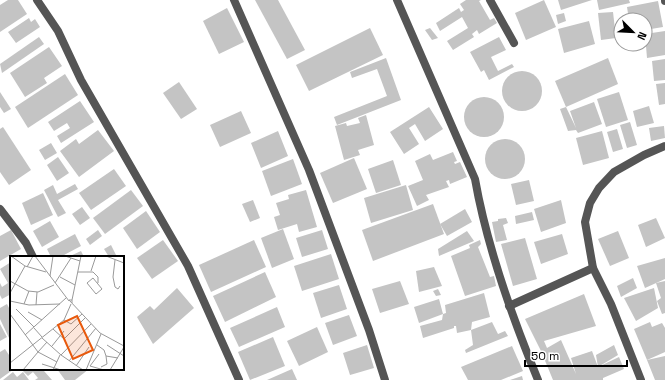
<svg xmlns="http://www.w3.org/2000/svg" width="665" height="380" viewBox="0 0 665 380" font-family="'Space Grotesk',sans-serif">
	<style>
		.building { fill: #c4c4c4 }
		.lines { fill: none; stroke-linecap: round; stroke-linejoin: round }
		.minor { stroke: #555; stroke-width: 8 }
		.tertiary { stroke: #555; stroke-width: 8 }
		.inset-road { fill: none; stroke: #999; stroke-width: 1 }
		.view { fill: #e8590c; fill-opacity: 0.15; stroke: #e8590c; stroke-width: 2 }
		.inset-edge { fill: none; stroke: #000; stroke-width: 2 }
	</style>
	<rect width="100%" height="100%" fill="#fff"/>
	<g class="building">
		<path d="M8 0H18L27 14 0 32V5Z"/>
		<path d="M255 0H278L305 50 287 59Z"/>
		<path d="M466 0H481L479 1 490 20 494 18 497 23 479 34 477 30 472 34 474 37 453 50 447 41 468 28 462 17 440 31 436 23 459 8 461 12 464 10 460 4Z"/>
		<path d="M544 0 556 27 526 40 515 13Z"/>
		<path d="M558 0H592L561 10Z"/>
		<path d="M597 0H629L630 3 599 10Z"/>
		<path d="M658 1 663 27 645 30V20H629L627 7Z"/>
		<path d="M227 8 244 42 219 54 203 21Z"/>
		<path d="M613 12 616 38 601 40 598 13Z"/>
		<path d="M564 13 566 21 558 24 556 15Z"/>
		<path d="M29 18 31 22 35 19 40 27 16 43 8 32Z"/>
		<path d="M589 21 595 44 564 53 558 29Z"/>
		<path d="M370 28 383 55 309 91 296 65Z"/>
		<path d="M430 28 438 38 432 40 425 30Z"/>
		<path d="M665 31V55L647 58 645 34Z"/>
		<path d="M39 37 44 44 2 73 0 64Z"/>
		<path d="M499 37 506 50 491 57 498 71 512 64 514 67 489 80 484 70 481 72 470 52Z"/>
		<path d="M49 47 62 66 44 78 47 83 25 97 10 73Z"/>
		<path d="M386 58 401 100 337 125 334 117 387 96 377 69 352 78 350 72Z"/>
		<path d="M608 58 618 84 566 107 555 81Z"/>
		<path d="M665 59V80L654 81 652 61Z"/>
		<circle cx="522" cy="91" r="20"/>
		<path d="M65 74 78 95 28 128 15 107Z"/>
		<path d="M179 82 197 109 181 119 163 93Z"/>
		<path d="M665 83V104L659 105 656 84Z"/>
		<path d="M0 92 11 109 4 113 0 107Z"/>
		<path d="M619 92 628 120 606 127 597 99Z"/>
		<circle cx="484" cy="117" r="20"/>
		<path d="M80 101 94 122 61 143 57 136 70 128 67 123 54 131 48 122Z"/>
		<path d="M594 102 602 124 578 133 576 130 568 131 560 109 566 107 576 128 570 111Z"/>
		<path d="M649 106 654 123 637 127 633 111Z"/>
		<path d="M429 107 443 129 425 141 415 124 409 128 419 144 404 154 390 132Z"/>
		<path d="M241 111 251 133 220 147 210 125Z"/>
		<path d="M366 115 374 145 358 150 360 155 344 160 335 126 346 123 347 126 360 123 358 118Z"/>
		<path d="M630 122 637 145 627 148 620 125Z"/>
		<path d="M664 126 665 138 651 141 649 128Z"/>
		<path d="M3 127 31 170 9 185 0 172V129Z"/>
		<path d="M617 129 623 149 613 152 607 132Z"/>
		<path d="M98 130 114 151 79 177 60 151 76 139 79 144Z"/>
		<path d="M278 131 288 156 261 168 251 143Z"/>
		<path d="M602 131 609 158 583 165 576 138Z"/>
		<circle cx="505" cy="159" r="20"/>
		<path d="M51 143 57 153 45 160 39 150Z"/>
		<path d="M453 152 457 161 454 162 455 164 460 162 467 177 450 184 449 180 446 181 449 187 426 195 429 200 417 206 408 186 423 180 415 161 430 154 433 160Z"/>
		<path d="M58 157 69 173 57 181 47 165Z"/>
		<path d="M354 158 367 189 333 203 320 173Z"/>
		<path d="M293 159 302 184 271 196 262 171Z"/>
		<path d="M393 160 401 185 376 193 368 169Z"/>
		<path d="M114 169 126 186 91 210 79 193Z"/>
		<path d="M529 180 534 201 516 205 511 184Z"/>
		<path d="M75 184 78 189 58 200 66 213 58 217 44 190 53 185 57 194Z"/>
		<path d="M406 185 413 210 371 223 364 198Z"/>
		<path d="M131 190 143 206 105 234 93 218Z"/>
		<path d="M306 190 317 227 299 232 297 224 278 230 274 217 280 215 276 203 289 199 288 195Z"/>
		<path d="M43 193 53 215 31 225 22 203Z"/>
		<path d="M253 200 260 218 250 222 242 204Z"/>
		<path d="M561 200 566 223 541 232 534 209Z"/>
		<path d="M433 204 444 234 373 261 362 230Z"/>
		<path d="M82 207 90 218 80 225 72 214Z"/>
		<path d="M465 209 472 222 447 236 440 224Z"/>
		<path d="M146 211 160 232 137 249 123 228Z"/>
		<path d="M532 212 534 220 516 224 515 216Z"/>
		<path d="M506 218 508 223 503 225 507 240 496 242 492 222 498 221V219Z"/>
		<path d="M656 218 665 238 646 247 638 225Z"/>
		<path d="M50 221 59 237 42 247 33 231Z"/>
		<path d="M283 229 294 259 272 268 261 238Z"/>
		<path d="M11 230 21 249 0 261V236Z"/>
		<path d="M98 230 102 236 90 245 86 239Z"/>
		<path d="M322 230 328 249 302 257 296 238Z"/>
		<path d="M467 231 474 241 439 256 438 249Z"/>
		<path d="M618 231 629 258 610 266 598 239Z"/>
		<path d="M75 234 81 246 64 255 65 257H51L47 249Z"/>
		<path d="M562 234 568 254 541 264 534 242Z"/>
		<path d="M525 238 537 279 513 286 501 244Z"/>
		<path d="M163 240 178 261 152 279 137 258Z"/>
		<path d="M254 240 266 267 211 292 199 265Z"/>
		<path d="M480 240 481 244 478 247 490 277 494 276 496 286 465 296 451 256 470 248 469 245Z"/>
		<path d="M111 245 117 257H109L104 249Z"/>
		<path d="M81 251 84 257H68Z"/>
		<path d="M331 254 339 279 302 291 294 266Z"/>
		<path d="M665 258V279L645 288 637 266Z"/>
		<path d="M11 262V294L2 299 0 295V283L2 287 8 283 0 269Z"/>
		<path d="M434 267 442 286 419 292 416 271Z"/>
		<path d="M265 272 276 297 225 322 213 296Z"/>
		<path d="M633 278 637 288 621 297 617 286Z"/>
		<path d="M400 281 409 304 380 313 372 289Z"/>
		<path d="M665 281V313L662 314 657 301 661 298 656 283Z"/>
		<path d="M339 285 347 309 321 318 313 293Z"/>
		<path d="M177 288 194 308 153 344 137 317 150 306 154 310Z"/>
		<path d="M654 288 658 308 636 321 624 298Z"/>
		<path d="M438 289 441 295 436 296 433 291Z"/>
		<path d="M484 293 490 317 472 322 471 330 457 333 456 326H454V328L423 338 420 326 442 320 443 314 446 313 445 305Z"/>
		<path d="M584 294 596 326 544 341 547 348 561 340 576 374 571 358 592 351 598 367 596 355 614 345 618 355 598 367 619 357 624 369 603 378V380H553L541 351 525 319Z"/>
		<path d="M439 299 443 314 419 323 414 307Z"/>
		<path d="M7 304 11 312V342L0 319V308Z"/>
		<path d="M277 307 285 327 239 347 230 328Z"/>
		<path d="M349 315 357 336 333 345 325 323Z"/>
		<path d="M492 322 498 334 505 331 508 336 466 353 465 350 473 345 471 330Z"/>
		<path d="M650 322 652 327 662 323 665 328V352L647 360 634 329Z"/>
		<path d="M0 324 7 337 0 341Z"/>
		<path d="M317 327 328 352 299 366 287 341Z"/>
		<path d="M273 337 285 366 250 380 238 352Z"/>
		<path d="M367 345 374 368 350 375 343 353Z"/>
		<path d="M512 346 523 371 501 380H468L461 367Z"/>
		<path d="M5 349 11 358V369H14L0 379V352Z"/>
		<path d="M665 356V380H655L647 360Z"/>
		<path d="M23 369H47L44 371 52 380H35L38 378 33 372 28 376 22 370Z"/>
		<path d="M57 369H89L75 380H65Z"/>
		<path d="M292 369 297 380H267Z"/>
		<path d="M13 372 17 377 23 372 29 380H3Z"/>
		<path d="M522 376 523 380H510Z"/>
	</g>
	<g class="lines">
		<g class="minor">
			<path d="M37 0 58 31 81 80 188 266 239 380"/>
			<path d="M234 0 309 170 369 330 385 380"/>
			<path d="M397 0 475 179C487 247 512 317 538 380"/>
			<path d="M490 0 514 43"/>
			<path d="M0 209 26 243 33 257"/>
			<path d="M509 306 593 268"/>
			<path d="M641 380 611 304 593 268 585 222 590 203 599 188 614 172 644 155 665 146"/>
		</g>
		<path class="tertiary" d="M665 0V1"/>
	</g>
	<g transform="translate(10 256)">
		<rect width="114" height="114" fill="#fff"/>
		<path class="inset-road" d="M1 0 15 10 36 16M25 0 59 45M55 0 70 5M96 0 114 7M105 4 103 21 105 31 108 33 110 30M17 11 23 0M81 15 86 0M68 16H83L88 21V27M40 20 43 0M50 21 65 29M83 22 92 33 86 38 77 27ZM0 25 18 35 28 36 44 29M45 27 61 2M0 37 15 10M62 44 71 0M0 45 19 49 50 48M62 47V44H59L90 77 114 90M14 48 19 35M26 49 27 36M6 53 24 71M18 56 32 64M0 58 28 96 37 86M54 64 61 68 72 58M24 72 32 81M43 73 54 83 75 62M15 79 56 42M32 82 51 99 73 114M87 89 94 94 96 100 108 102M97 89 114 100M42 90 54 75M89 98 80 110 94 114M51 99 81 68M59 105 86 72M0 107 54 64 61 48M32 108 51 114M66 110 79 91M91 111 97 108 96 100M13 114 28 96 47 106M43 114 50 99M76 114 91 78M100 114 114 91"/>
		<path class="view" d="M67 60 83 94 63 103 48 69Z"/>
		<rect width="114" height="114" class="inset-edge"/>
	</g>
	<g transform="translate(633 32) rotate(114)"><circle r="19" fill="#ffffff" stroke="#999999"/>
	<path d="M0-3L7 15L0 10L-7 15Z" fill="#000000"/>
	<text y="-6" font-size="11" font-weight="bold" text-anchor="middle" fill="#000000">N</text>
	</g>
	<path d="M525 360v6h102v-6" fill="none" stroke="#000000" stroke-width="2"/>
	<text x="531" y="360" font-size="12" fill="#000000" stroke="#ffffff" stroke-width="3" paint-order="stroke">50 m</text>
</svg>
